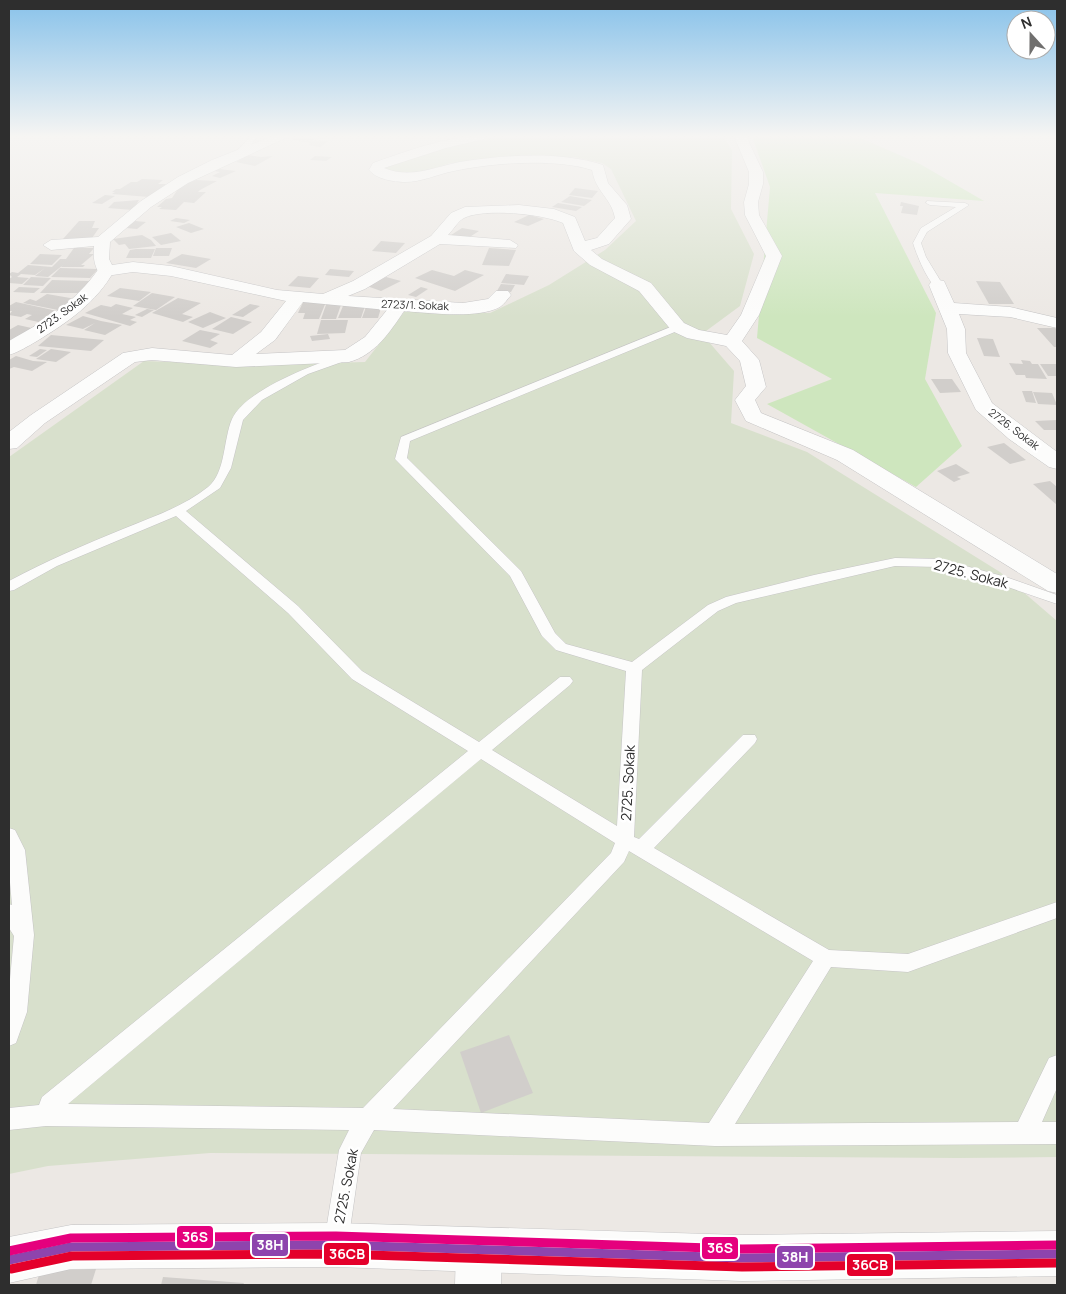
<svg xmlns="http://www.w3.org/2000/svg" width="1066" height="1294" viewBox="0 0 1066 1294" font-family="Manrope,sans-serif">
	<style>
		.green { fill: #cee6be }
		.cemetery { fill: #d8e0cc }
		.building { fill: #d1cecb }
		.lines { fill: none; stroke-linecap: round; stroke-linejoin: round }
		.lane-casing { stroke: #c5c4c5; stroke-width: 1 }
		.street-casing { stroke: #c5c4c5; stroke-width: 1 }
		.secondary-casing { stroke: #c5c4c5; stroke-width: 1 }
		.lane { fill: #fcfcfb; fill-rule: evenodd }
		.street { fill: #fcfcfb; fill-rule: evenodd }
		.secondary { fill: #fcfcfb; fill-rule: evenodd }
		.bus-1-casing { stroke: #fff; stroke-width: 13 }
		.bus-2-casing { stroke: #fff; stroke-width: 13 }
		.bus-3-casing { stroke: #fff; stroke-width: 13 }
		.bus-1 { stroke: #8e44ad; stroke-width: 9 }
		.bus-2 { stroke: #e4002b; stroke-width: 9 }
		.bus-3 { stroke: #e5007d; stroke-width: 9 }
		.labels { text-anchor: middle; stroke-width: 5; stroke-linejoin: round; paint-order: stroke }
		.far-street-label { font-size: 11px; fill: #2e2e2e; stroke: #fff }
		.street-label { font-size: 14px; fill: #2e2e2e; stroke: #fff }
		.line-badge { stroke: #fff; stroke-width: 2 }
		.badge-label { font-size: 14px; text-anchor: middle; font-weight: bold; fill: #fff }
	</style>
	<rect width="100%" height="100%" fill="#ece8e4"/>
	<path class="green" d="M752 136H856L920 164 984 201 875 193 936 313 925 379 962 446 916 487 767 404 832 379 757 338 770 187Z"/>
	<path class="cemetery" d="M507 136H723L732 150 731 209 754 254 740 306 702 334 734 371 731 423 807 452 1000 572 1057 621V1157L958 1158 210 1153 48 1166 9 1174V457L144 361 250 365 365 362 405 311 490 313 549 285 605 250 636 221 611 169 602 163 574 157 450 163 418 174 387 172 386 167 447 146Z"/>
	<g class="building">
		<path d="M304 136H328L324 139 302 138Z"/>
		<path d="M297 137 302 138 329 141 320 147 308 145 311 143 291 140Z"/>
		<path d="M247 155 261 157 273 156 255 166 236 162Z"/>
		<path d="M315 156 332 157 326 161 310 160Z"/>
		<path d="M219 169 236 171 220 178 212 176 220 172 214 171Z"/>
		<path d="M142 179 163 180 158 184H166L149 197 112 194 115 192H112L116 189H120L131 182H137Z"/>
		<path d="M196 180 217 181 200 190 198 192H206L194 203 184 202 176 210 159 209 162 207H157L166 199 172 198 178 189 182 187 179 186Z"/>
		<path d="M575 188 598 191 592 198 569 195Z"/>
		<path d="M105 195 115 196 102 204 92 203Z"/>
		<path d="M570 196 592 200 584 206 561 202Z"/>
		<path d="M139 200 133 210 108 208 114 202Z"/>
		<path d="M901 202 919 206 917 215 901 213 903 206H900Z"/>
		<path d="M558 203 582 207 576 211 552 207Z"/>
		<path d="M529 215 544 219 528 226 514 222Z"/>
		<path d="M176 218 190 220 184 223 170 221Z"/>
		<path d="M79 221H95L92 228H99L92 238 63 239Z"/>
		<path d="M135 221 146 222 137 229 126 228Z"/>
		<path d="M189 223 204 229 191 233 176 227Z"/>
		<path d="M462 228 479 231 465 240 448 237Z"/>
		<path d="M171 233 181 241 161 245 152 237Z"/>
		<path d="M142 235 151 240 156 246 129 249 125 244 119 245 113 239Z"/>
		<path d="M381 241 405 243 396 253 372 251Z"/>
		<path d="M74 248H94L89 254H94L81 265H85L83 267H61L63 265 48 277 35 276 45 268 35 275 21 274 17 277 29 278 22 284 9 283V279L12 277 9 274 12 272 18 273 28 265 52 267 60 259H66Z"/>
		<path d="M156 248H172L169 256H153Z"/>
		<path d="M489 248 516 250 509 266 482 265Z"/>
		<path d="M136 249H155L151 258H126L130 250Z"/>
		<path d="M40 254 62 255 52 265 30 264Z"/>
		<path d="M182 254 211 259 196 268 166 263Z"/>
		<path d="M60 268 98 269 90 278 51 277Z"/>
		<path d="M330 269 354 271 349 277 325 275Z"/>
		<path d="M432 270 454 276 465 270 484 275 455 291 415 278Z"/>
		<path d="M506 274 529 276 524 285 501 283Z"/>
		<path d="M298 276 319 278 310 288 288 286Z"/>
		<path d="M31 277 51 278 43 286 23 285Z"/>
		<path d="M386 277 401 281 381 291 367 286Z"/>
		<path d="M52 280 90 281 79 293H40Z"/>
		<path d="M976 281 1000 282 1014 304H989Z"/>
		<path d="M501 284 515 285 511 292 497 291Z"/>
		<path d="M19 287 40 288 34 293 13 292Z"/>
		<path d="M421 287 428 289 416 297 408 295Z"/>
		<path d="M120 288 151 292 139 301 107 296Z"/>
		<path d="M152 293 175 297 156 310 133 306Z"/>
		<path d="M47 294 76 299 58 310 23 303 30 299 36 301Z"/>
		<path d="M178 298 201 303 182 314 193 317 183 322 152 313Z"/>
		<path d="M16 302 39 307 57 311 45 318 50 319 43 323 25 319 32 315 27 314 21 317 9 315 12 311H9V306Z"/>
		<path d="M303 302H326L319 319H303L305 313H298Z"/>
		<path d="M327 302H342L336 319H321Z"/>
		<path d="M116 304 133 308 122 314 136 317 130 320 137 322 130 326 85 313 101 305 111 307Z"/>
		<path d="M250 304 260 306 243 317 232 315Z"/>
		<path d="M343 306H365L361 318H338Z"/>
		<path d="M366 307 381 308 378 318H362Z"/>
		<path d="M147 309 154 310 142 317 135 315Z"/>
		<path d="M210 312 226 318 203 328 188 322Z"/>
		<path d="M83 316 101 321 122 325 105 335 84 330 95 323 83 329 66 325Z"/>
		<path d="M231 317 252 322 233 334 212 329Z"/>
		<path d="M321 320H348L345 333 317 334Z"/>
		<path d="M18 325 36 329 13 342 9 341V330Z"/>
		<path d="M1037 328H1055L1057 330V347H1054Z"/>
		<path d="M200 330 220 334 210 340 218 343 210 348 182 341Z"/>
		<path d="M328 334 330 339 312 341 310 336Z"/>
		<path d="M51 335 104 340 91 351 38 346Z"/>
		<path d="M977 338 993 339 1000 357 984 356Z"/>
		<path d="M40 349 47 350 37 357 29 356Z"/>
		<path d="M51 349 71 352 56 362 36 359Z"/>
		<path d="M16 356 33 361 47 362 32 371 14 367 9 369V360Z"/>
		<path d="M1021 360 1030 361 1032 364H1038L1047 379 1026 378 1025 375H1016L1009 363 1023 364Z"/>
		<path d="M1040 364H1057V376H1048Z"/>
		<path d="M931 379H952L961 392 940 393Z"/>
		<path d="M1022 391H1032L1036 403 1026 402Z"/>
		<path d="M1033 392 1052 393 1057 405 1038 404Z"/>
		<path d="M1057 420V430H1044L1035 421Z"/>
		<path d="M1004 443 1026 460 1010 464 987 447Z"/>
		<path d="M956 464 970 473 957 477 961 479 954 482 937 471Z"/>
		<path d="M1050 481 1057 487V505L1033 484Z"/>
		<path d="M509 1035 533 1093 481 1113 460 1052Z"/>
		<path d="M96 1269 91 1285H36L40 1271Z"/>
		<path d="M163 1277 244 1283 243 1285H161Z"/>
	</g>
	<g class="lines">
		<g class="lane-casing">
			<g id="lane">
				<path d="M251 136H258L242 156H236V152Z"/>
				<path d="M927 201 965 203 969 205 927 232 921 243 926 257 943 285 938 288C928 284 916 253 913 243L921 228 956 207 930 205 926 203Z"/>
				<path d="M678 324 682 325V329L410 441 407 458 521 571 555 633 566 644 632 662 708 605 726 597 814 575 895 558 940 559 1006 577 1057 595V604L996 583 939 567 895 566 736 603 718 611 642 670 634 837 639 839 743 735H755L757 739 755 743 654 848 829 950 908 954 1057 902V918L908 972 831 967 735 1124 1018 1122 1049 1058 1057 1055V1088L1042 1122H1057V1144L715 1146 374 1130 361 1153 348 1243 345 1252 336 1255 327 1252 324 1243 339 1150 349 1130 46 1126 9 1130V1108L39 1105 42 1097 468 751 352 679 288 613 176 516 57 566 14 590 9 591V581C46 561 84 545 123 529 152 517 183 507 208 487 226 472 223 440 232 419 246 389 316 364 345 354H353V358L308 374 262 400 243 420 231 468 220 488 186 511 298 606 362 671 479 742 560 677H570L573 681 570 685 492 750 617 826 626 671 556 650 542 636 510 576 395 459 401 437ZM481 759 615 843 611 853 363 1108 68 1104ZM629 851 813 961 709 1123 393 1109 624 862Z"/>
				<path d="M9 828 15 830 25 850 34 935 27 1012 16 1043 9 1046V990L14 936 9 928V904L12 905 9 871Z"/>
			</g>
		</g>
		<g class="street-casing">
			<g id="street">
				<path d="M273 136H290L188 183 151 207 110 242 109 259 112 265 133 262 171 266 277 290 323 294 353 281 431 236 451 213 465 207 519 205 554 209 575 217 585 241 597 238 615 218C611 197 596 193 592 170 554 158 492 163 454 171 438 174 422 182 405 182 394 182 376 179 369 170L373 163C410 150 447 136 486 136L484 139 446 148 384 168C412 180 438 165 466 161 510 155 560 151 603 165L608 183 627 205 631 219 609 244 591 250 602 259 651 283 684 323 699 330 727 335 741 315 766 256 745 215 744 202 749 184V172L734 136H746L763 172V184L758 202 759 215 782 256 759 315 742 341 759 360 766 387 755 400 761 413 853 450 1057 574V593L1048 591 837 460 746 421 735 400 746 386 740 361 726 346 687 338 672 331 639 291 590 265 574 251 563 223C543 214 484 208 464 218 458 221 453 230 448 235L510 240 518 245 516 248 440 244 365 289 348 296 463 303 488 299 496 291H508L511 295C508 299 504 304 500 307 478 319 429 313 404 311 390 332 375 355 349 362L236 367 152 360 135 362 45 423 17 448 9 449V432L31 415 123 353 152 348 232 355 261 332 286 301 171 276 133 272 106 276 100 275C94 265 93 257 94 246L51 250 43 245 51 240 98 237 141 201 178 177 212 160ZM303 302 387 310 365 337 345 350 256 354 275 340Z"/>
				<path d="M938 280 944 281 954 303 1010 307 1057 318V328L1010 317 959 314 965 329 966 353 992 403 1057 452V469L1049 467 1009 439 976 410 948 353 947 329 929 285 932 281Z"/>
				<path d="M479 1228 495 1235 502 1251 501 1285H455L456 1251 463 1235Z"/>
			</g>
		</g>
		<g class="secondary-casing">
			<g id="secondary">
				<path d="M106 266 112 267 114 271C96 303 68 322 37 341 28 346 19 352 9 355V341C46 320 75 303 100 267Z"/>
				<path d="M336 1223 742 1235 1057 1231V1276L742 1281 336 1267 71 1269 9 1283V1237L71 1225Z"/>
			</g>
		</g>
		<use href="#lane" class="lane"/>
		<use href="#street" class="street"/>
		<use href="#secondary" class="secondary"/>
		<g class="bus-1-casing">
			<path id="bus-1" d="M9 1260 71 1247 336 1245 742 1258 1057 1254"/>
		</g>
		<g class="bus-2-casing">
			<path id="bus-2" d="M11 1269 72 1256 336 1254 742 1267 1057 1263"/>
		</g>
		<g class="bus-3-casing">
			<path id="bus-3" d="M9 1251 71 1238 336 1236 742 1249 1057 1245"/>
		</g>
		<use href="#bus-1" class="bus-1"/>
		<use href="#bus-2" class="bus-2"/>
		<use href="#bus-3" class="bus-3"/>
	</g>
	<linearGradient id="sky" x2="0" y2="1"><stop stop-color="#88c2ea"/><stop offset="0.43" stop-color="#f6f5f3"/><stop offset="1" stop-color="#f6f5f3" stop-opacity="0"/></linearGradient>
	<rect width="1066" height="317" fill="url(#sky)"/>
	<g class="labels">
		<g class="far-street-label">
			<text transform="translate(415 305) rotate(2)" y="4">2723/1. Sokak</text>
			<text transform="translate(62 313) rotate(-36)" y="4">2723. Sokak</text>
			<text transform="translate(1014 429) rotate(37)" y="4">2726. Sokak</text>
		</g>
		<g class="street-label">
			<text transform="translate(971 574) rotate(15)" y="5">2725. Sokak</text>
			<text transform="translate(628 783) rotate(-87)" y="5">2725. Sokak</text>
			<text transform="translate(346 1186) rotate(-79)" y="5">2725. Sokak</text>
		</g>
	</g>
	<g class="line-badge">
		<rect x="176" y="1225" width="38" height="24" rx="5" fill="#e5007d"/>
		<rect x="251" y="1233" width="38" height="24" rx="5" fill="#8e44ad"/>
		<rect x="701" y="1236" width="38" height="24" rx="5" fill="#e5007d"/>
		<rect x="323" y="1242" width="47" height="24" rx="5" fill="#e4002b"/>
		<rect x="776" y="1245" width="38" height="24" rx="5" fill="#8e44ad"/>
		<rect x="846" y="1253" width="48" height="24" rx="5" fill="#e4002b"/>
	</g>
	<g class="badge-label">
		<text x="195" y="1242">36S</text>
		<text x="270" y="1250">38H</text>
		<text x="720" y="1253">36S</text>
		<text x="347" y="1259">36CB</text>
		<text x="795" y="1262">38H</text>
		<text x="870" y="1270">36CB</text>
	</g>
	<rect width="1066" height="1294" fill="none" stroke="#2e2e2e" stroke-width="20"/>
	<g transform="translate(1031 35) rotate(339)"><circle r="24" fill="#ffffff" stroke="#ababab"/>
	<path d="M0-4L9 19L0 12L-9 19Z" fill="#706f6e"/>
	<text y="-8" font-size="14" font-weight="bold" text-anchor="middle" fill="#2e2e2e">N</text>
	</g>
</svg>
